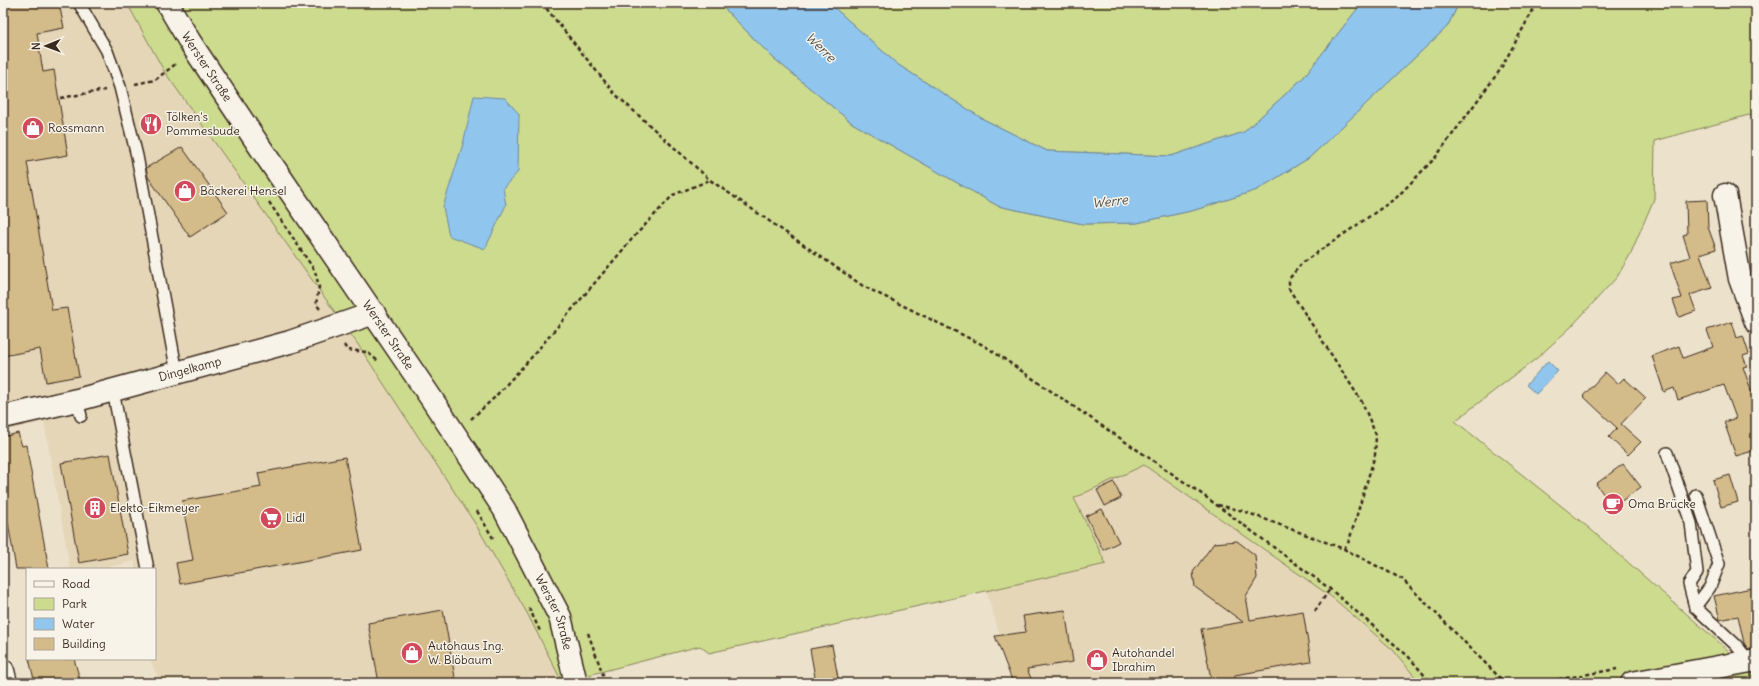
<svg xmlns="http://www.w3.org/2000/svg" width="1759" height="686" viewBox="0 0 1759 686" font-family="Delius,sans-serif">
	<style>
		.built { fill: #e5d6b8 }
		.green { fill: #cddb8f; stroke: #848256 }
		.water { fill: #90c6ee; stroke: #6e889b }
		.building { fill: #d4bb8a; stroke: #3b2a1e }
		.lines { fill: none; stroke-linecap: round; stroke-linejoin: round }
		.service-casing { stroke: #3b2a1e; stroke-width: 14 }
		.minor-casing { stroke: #3b2a1e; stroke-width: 25 }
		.secondary-casing { stroke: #3b2a1e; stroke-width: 25 }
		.path { stroke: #3b2a1e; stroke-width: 2.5; stroke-dasharray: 4 3; stroke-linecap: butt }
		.service { stroke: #f7f3e8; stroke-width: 11 }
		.minor { stroke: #f7f3e8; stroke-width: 22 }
		.secondary { stroke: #f7f3e8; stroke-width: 22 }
		.labels { text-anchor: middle; stroke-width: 3; stroke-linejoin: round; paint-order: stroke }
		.street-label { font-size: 12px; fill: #3b2a1e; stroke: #f7f3e8 }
		.poi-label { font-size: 12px; fill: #3b2a1e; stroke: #f7f3e8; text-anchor: start }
		.water-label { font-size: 13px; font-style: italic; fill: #505152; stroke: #f7f3e8 }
	</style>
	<rect width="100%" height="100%" fill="#ece2cc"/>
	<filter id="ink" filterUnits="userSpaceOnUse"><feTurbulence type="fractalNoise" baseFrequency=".025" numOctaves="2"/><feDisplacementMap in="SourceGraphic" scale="8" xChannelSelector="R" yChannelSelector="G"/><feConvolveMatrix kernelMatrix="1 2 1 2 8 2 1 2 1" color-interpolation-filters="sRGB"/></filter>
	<g filter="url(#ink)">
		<g class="built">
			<path d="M3 3H127L164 71 359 346 476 525 527 613 562 683H160L150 659H155V569H135V561L102 569H70L44 422 3 431Z"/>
			<path d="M1144 465 1333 598 1393 650 1420 683H1015L986 591 1106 564 1074 498Z"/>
		</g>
		<g class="green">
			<path d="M127 3H719L771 56 852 123 998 206 1083 224 1137 223 1195 210 1257 190 1309 158 1447 27 1459 3H1756V113L1655 141 1654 199 1630 255 1617 277 1571 327 1537 358 1455 421 1589 528 1756 675V683H1420L1393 650 1333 598 1144 465 1074 498 1106 564 709 653 700 646 562 682 527 613 476 525 359 346 164 71Z"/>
			<path d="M829 3H1362L1303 78 1244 132 1171 156 1047 151 983 119 897 64Z"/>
		</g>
		<g class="water">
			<path d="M719 3H829L897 64 983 119 1047 151 1171 156 1244 132 1303 78 1362 3H1459L1447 27 1309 158 1257 190 1195 210 1137 223 1083 224 998 206 852 123 771 56Z"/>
			<path d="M474 96 505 98 519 114 518 172 503 188 506 205 485 249 449 236 443 207 463 144Z"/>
			<path d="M1548 361 1558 371 1536 394 1526 385Z"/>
		</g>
		<g class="building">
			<path d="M3 3H59L64 28 37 33 43 72 54 70 68 155 27 162 52 310 67 308 79 376 46 382 40 349 3 356Z"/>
			<path d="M182 147 228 212 190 237 148 177 146 168Z"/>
			<path d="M1707 200 1708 227 1716 249 1700 254 1712 288 1690 295 1696 311 1679 317 1673 300 1682 298 1670 263 1690 257 1683 235 1687 234 1686 201Z"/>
			<path d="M1732 322 1737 338 1743 336 1749 354 1743 356 1747 366 1743 367 1756 404V450L1736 456 1724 422 1736 418 1724 385 1678 400 1674 388 1664 392 1652 356 1679 346 1683 358 1713 347 1707 330Z"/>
			<path d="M1605 372 1618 384 1624 378 1646 398 1621 424 1641 442 1628 455 1609 437 1617 428 1583 396Z"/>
			<path d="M18 433 22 446 26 445 49 569H16L3 494V437Z"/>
			<path d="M110 454 128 554 79 563 61 463Z"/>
			<path d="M345 457 362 550 180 584 176 563 193 560 182 501 261 487 258 473Z"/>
			<path d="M1623 464 1641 487 1613 507 1596 484Z"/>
			<path d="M1730 475 1738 502 1721 507 1713 480Z"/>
			<path d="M1114 482 1121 498 1105 506 1097 490Z"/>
			<path d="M1102 509 1119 542 1103 550 1086 516Z"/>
			<path d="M1237 541 1255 555 1257 578 1246 596 1250 620 1303 611 1311 662 1235 675V679L1212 683 1201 629 1243 622 1195 587 1193 572 1214 543Z"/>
			<path d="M1756 587V648L1748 649 1744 643 1738 616 1720 620 1714 596Z"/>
			<path d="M443 610 456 683H379L368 623Z"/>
			<path d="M1065 610 1073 662 1027 669 1033 683H1013L995 636 1026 632 1023 616Z"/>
			<path d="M832 645 839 683H816L810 649Z"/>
			<path d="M29 659H74L81 683H35Z"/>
		</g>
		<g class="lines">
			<g class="service-casing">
				<g id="service">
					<path d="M79 3 107 51 120 87 137 156 177 373"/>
					<path d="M113 391 148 569"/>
					<path d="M77 400 81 416"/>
					<path d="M1667 453 1691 523 1697 572 1689 584 1695 607 1736 645 1749 661"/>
					<path d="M1695 607 1710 587 1719 564 1696 495"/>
				</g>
			</g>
			<g class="minor-casing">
				<g id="minor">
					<path d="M1725 195 1740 279 1756 322"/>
					<path id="s1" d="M3 417 77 400 290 342 374 313"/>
					<path d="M3 671 6 683"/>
				</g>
			</g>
			<g class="secondary-casing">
				<g id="secondary">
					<path id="s2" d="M167 3 190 42 262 150 431 398 504 509 560 617 576 683"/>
					<path d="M1632 683 1756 660"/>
				</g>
			</g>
			<g class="path">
				<path d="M542 3 614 93 710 180 863 286 985 346 1199 492 1330 589 1408 656 1431 683"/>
				<path d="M135 84 155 80 177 63"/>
				<path d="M61 98 105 90"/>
				<path d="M269 202 315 271 319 287 316 304 320 309"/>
				<path d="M344 345 347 350 367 352 379 362"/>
				<path d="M471 419 493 399 530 359 632 239 673 195 710 180"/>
				<path d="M1218 505 1243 511 1344 549 1402 579 1505 683"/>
				<path d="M477 511 493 538"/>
				<path d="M1344 549 1349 541 1375 455 1376 435 1362 402 1289 289V279L1302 263 1396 198 1435 158 1500 70 1537 3"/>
				<path d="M529 608 540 631"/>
				<path d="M1315 611 1330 589"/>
				<path d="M588 633 606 683"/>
				<path d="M1538 683 1617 669"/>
			</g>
			<use href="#service" class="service"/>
			<use href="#minor" class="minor"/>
			<use href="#secondary" class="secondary"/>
		</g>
	</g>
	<defs>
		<g id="restaurant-disc" transform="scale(1.15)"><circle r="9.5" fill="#d1495b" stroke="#f7f3e8"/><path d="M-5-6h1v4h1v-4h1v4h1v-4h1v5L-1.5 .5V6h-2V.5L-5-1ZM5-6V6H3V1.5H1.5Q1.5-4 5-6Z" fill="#fff"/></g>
		<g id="shop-disc" transform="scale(1.15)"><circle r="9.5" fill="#d1495b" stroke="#f7f3e8"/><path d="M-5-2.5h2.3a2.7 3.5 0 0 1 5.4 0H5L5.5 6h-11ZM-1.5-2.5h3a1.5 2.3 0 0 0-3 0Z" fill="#fff"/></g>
		<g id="cafe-disc" transform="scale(1.15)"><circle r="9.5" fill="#d1495b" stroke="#f7f3e8"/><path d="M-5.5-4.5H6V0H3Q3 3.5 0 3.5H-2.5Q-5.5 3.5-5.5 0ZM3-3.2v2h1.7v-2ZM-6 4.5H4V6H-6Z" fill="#fff"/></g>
		<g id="building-disc" transform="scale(1.15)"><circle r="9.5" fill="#d1495b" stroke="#f7f3e8"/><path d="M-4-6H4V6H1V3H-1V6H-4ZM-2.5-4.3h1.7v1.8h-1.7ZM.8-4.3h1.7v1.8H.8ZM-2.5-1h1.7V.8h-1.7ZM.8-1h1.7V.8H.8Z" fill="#fff"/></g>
		<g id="supermarket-disc" transform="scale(1.15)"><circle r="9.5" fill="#d1495b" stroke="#f7f3e8"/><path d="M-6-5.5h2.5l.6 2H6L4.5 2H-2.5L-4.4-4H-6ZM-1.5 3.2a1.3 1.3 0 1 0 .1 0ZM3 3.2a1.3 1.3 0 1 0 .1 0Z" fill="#fff"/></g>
	</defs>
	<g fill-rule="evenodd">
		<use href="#restaurant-disc" x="151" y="124"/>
		<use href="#shop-disc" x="33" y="128"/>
		<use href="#shop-disc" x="185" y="191"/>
		<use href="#cafe-disc" x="1613" y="504"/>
		<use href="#building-disc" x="95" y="508"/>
		<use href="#supermarket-disc" x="271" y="518"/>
		<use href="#shop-disc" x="412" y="653"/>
		<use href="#shop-disc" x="1097" y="660"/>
	</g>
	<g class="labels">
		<g class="street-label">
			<text dy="4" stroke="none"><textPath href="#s2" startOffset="75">Werster Straße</textPath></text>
			<text dy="4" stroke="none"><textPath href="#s2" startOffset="399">Werster Straße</textPath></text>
			<text dy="4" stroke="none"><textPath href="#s1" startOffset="193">Dingelkamp</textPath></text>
			<text dy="4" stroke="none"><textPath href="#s2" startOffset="723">Werster Straße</textPath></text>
		</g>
		<g class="poi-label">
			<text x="166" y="121">Tölken's<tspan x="166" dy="14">Pommesbude</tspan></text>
			<text x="48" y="132">Rossmann</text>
			<text x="200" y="195">Bäckerei Hensel</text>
			<text x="1628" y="508">Oma Brücke</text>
			<text x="110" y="512">Elekto-Eikmeyer</text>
			<text x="286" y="522">Lidl</text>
			<text x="428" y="650">Autohaus Ing.<tspan x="428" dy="14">W. Blöbaum</tspan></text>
			<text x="1112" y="657">Autohandel<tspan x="1112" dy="14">Ibrahim</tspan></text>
		</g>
		<g class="water-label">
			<text transform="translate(821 47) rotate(44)" y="5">Werre</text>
			<text transform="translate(1110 201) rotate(-6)" y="5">Werre</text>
		</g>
	</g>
	<rect width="1759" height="686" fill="none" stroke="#f7f3e8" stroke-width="16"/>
	<rect x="8" y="8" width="1743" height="670" fill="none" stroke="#3b2a1e" stroke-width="1.5" filter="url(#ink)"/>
	<rect x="26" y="568" width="130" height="92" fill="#f7f3e8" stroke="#aca397"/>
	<rect x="34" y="581" width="20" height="6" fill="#f7f3e8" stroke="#aca397"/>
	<text x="62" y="588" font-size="12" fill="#3b2a1e">Road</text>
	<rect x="34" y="598" width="20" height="12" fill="#cddb8f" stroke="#aca397"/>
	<text x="62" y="608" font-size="12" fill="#3b2a1e">Park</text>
	<rect x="34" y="618" width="20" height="12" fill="#90c6ee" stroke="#aca397"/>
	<text x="62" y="628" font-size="12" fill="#3b2a1e">Water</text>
	<rect x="34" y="638" width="20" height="12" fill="#d4bb8a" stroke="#aca397"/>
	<text x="62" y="648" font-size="12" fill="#3b2a1e">Building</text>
	<g transform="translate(46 46) rotate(269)" stroke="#f7f3e8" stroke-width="3" paint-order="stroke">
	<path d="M0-3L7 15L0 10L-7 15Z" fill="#3b2a1e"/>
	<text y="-6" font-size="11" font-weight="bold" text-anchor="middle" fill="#3b2a1e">N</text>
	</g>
</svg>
